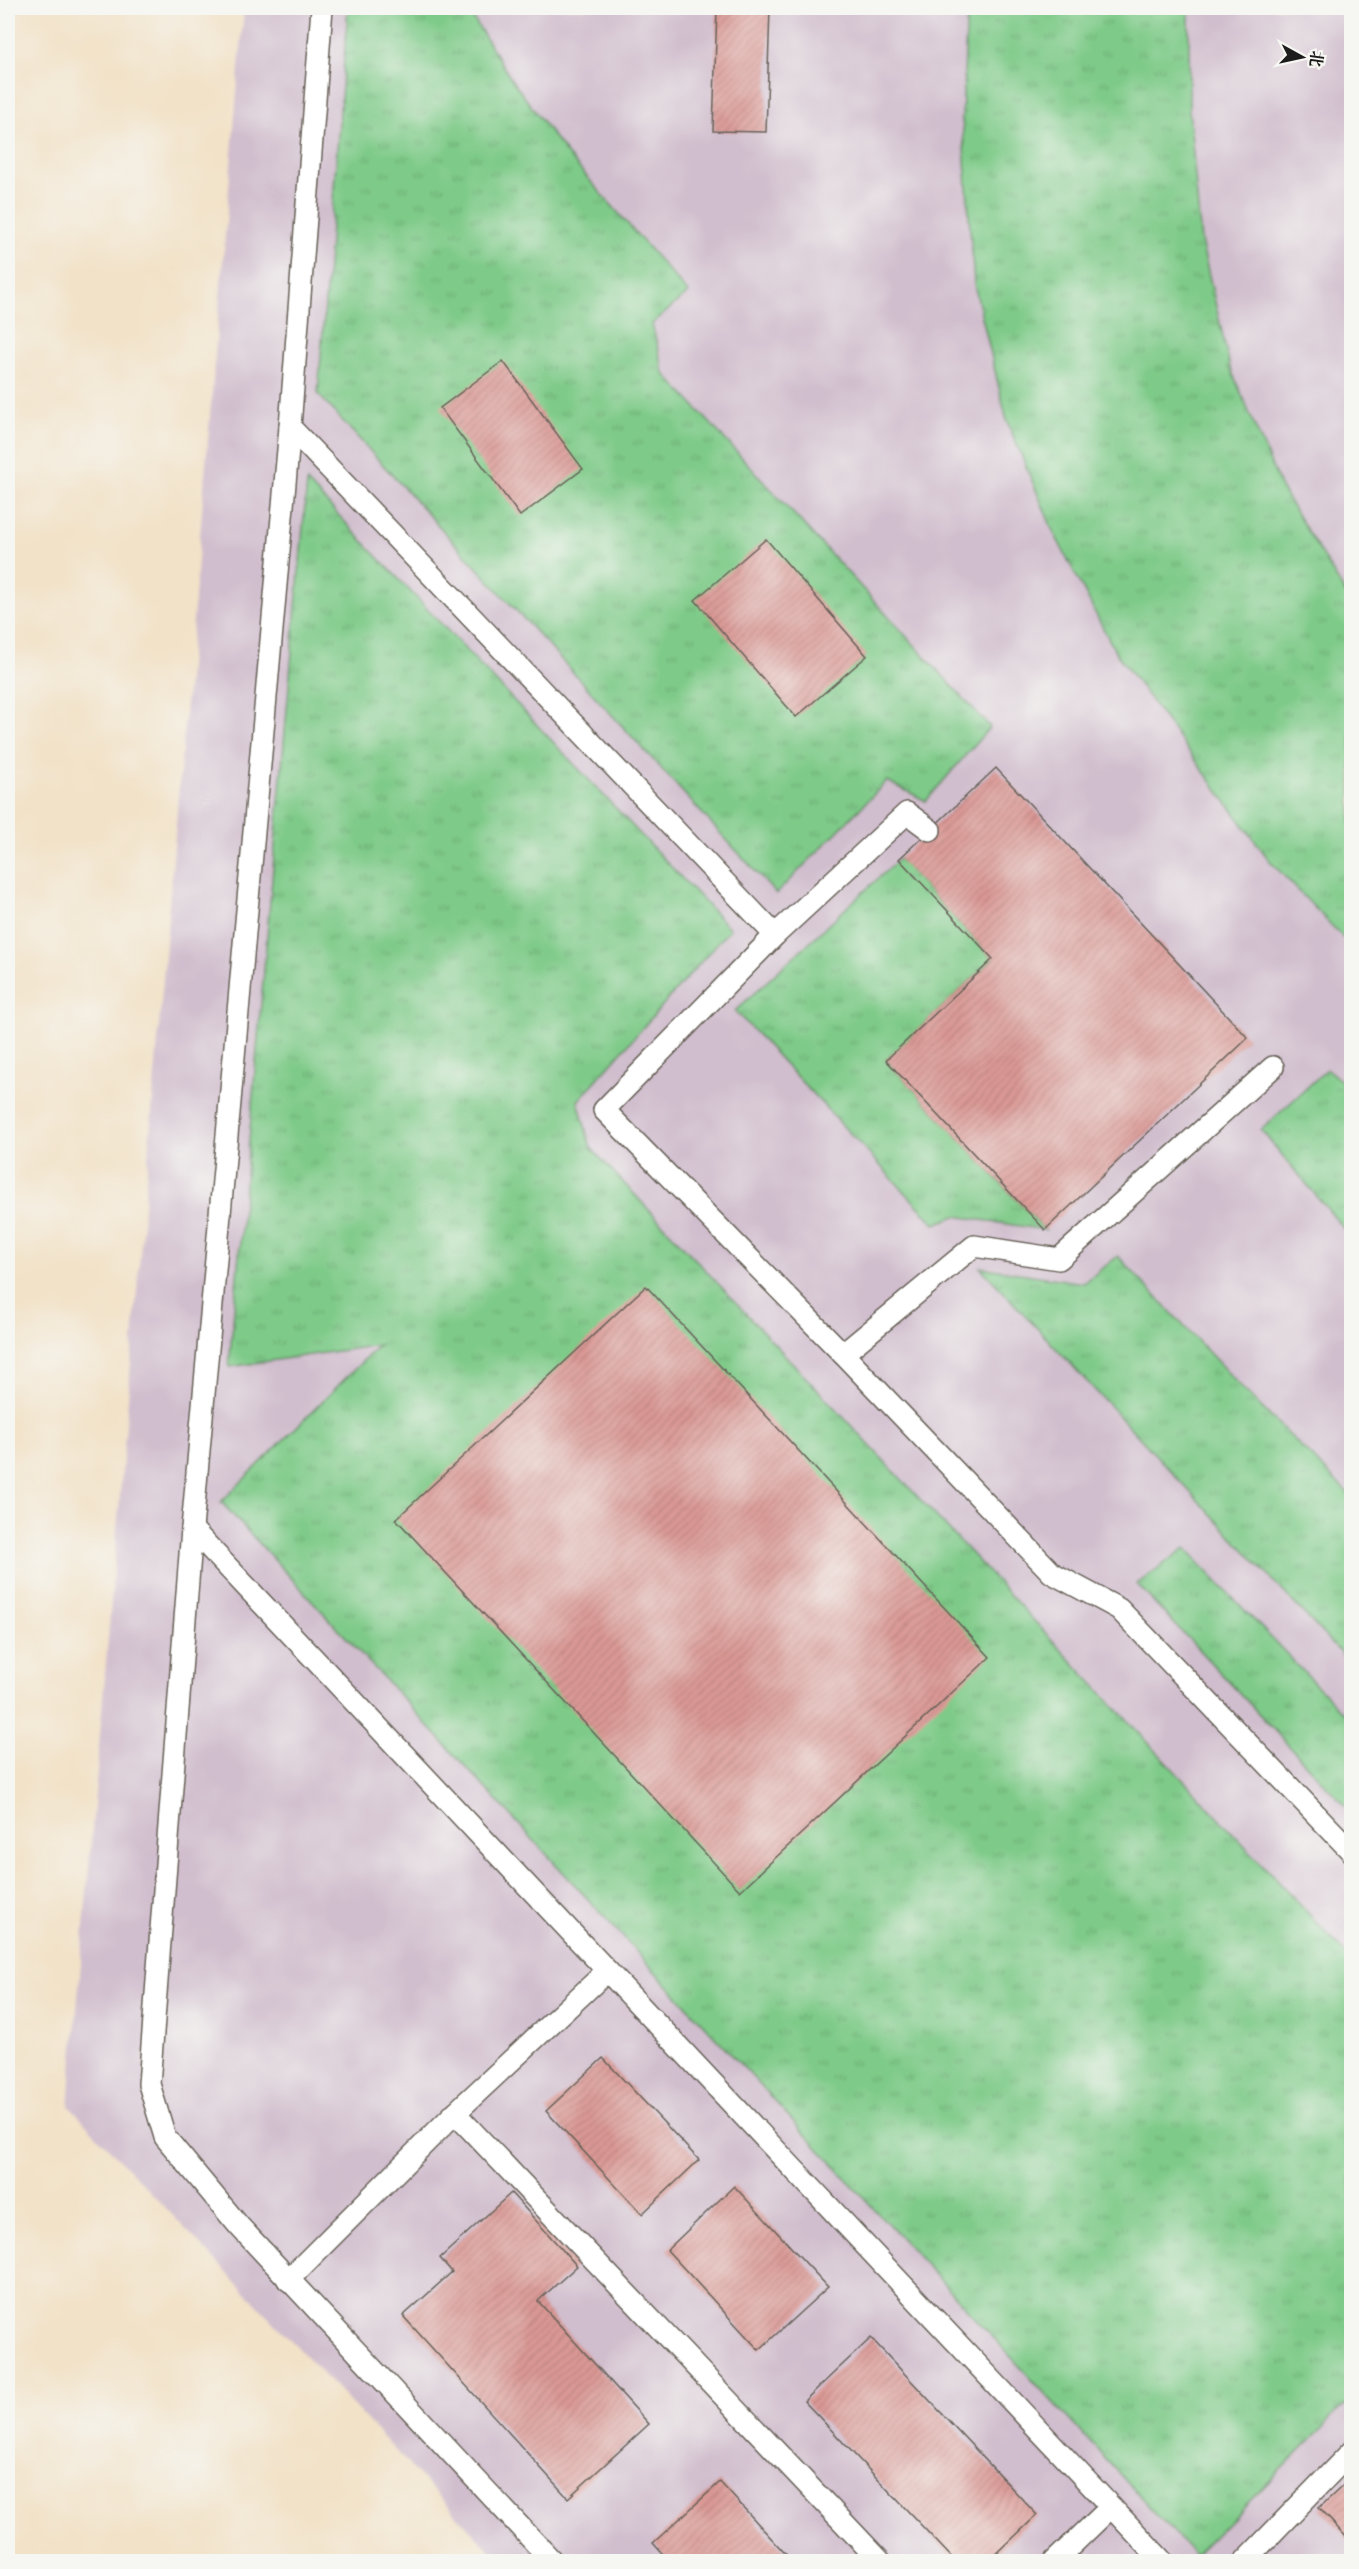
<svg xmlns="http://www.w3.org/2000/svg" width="1359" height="2569" viewBox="0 0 1359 2569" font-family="Cardo,'Noto Serif SC',serif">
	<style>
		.railway { fill: #d0bdcd }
		.grass { fill: url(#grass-tufts); stroke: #4d7352; stroke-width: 1.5 }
		.building { fill: url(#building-hatch) }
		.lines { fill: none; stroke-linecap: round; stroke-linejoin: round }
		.service-casing { stroke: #676158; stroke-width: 24 }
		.service { stroke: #fff; stroke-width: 21 }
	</style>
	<defs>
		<pattern id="grass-tufts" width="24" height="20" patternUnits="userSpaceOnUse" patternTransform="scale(1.5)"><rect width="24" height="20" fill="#7eca88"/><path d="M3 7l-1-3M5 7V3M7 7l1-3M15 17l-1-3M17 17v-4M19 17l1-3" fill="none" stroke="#6cad75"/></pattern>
		<pattern id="building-hatch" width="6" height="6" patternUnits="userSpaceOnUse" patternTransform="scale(1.5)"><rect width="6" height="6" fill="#da9894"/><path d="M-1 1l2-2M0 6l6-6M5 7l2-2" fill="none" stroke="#ba827f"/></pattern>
	</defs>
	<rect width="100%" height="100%" fill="#f6f6f2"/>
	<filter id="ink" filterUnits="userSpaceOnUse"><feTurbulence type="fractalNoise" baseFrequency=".0167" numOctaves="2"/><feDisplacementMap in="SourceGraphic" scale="12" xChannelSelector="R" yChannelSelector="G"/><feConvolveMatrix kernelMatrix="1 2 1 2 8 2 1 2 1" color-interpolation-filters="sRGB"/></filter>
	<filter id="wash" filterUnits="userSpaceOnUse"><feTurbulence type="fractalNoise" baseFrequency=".008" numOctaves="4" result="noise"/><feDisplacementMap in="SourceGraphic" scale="24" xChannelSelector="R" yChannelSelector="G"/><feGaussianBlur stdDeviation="1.35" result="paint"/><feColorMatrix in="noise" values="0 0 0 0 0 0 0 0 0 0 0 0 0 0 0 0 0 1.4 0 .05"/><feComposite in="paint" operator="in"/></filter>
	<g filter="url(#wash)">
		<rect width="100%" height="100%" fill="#f2e2c8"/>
		<path class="railway" d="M244 8H1351V2561H500L69 2106Z"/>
		<g class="grass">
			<path d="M348 8H467L511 79 566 153 688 293 652 324 664 373 990 727 926 801 887 781 776 894 318 394Z"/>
			<path d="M967 8H1189V110L1201 241 1230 367 1281 488 1351 602V946L1270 861 1116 653 1054 533 1007 421 974 284 962 118Z"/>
			<path d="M307 482 730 929 578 1101 591 1148 1351 1959V2399L1195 2556 221 1502 379 1345 229 1367Z"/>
			<path d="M899 859 993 959 886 1060 1045 1230 956 1216 935 1224 735 1011Z"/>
			<path d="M1327 1069 1351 1089V1237L1261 1130Z"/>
			<path d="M1118 1256 1246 1392 1351 1496V1664L980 1267 1084 1283Z"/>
			<path d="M1185 1548 1351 1721V1812L1137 1584Z"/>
		</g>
		<g id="blocks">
			<g class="building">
				<path d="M717 8H770L766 132 713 131Z"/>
				<path d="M503 361 583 469 520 516 440 408Z"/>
				<path d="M766 539 867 656 796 717 695 600Z"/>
				<path d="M996 768 1248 1038 1045 1230 886 1060 993 959 899 859Z"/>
				<path d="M646 1286 990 1657 740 1891 396 1519Z"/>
				<path d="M603 2058 699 2160 642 2214 546 2111Z"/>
				<path d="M734 2186 828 2287 759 2350 667 2250Z"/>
				<path d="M511 2193 577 2266 538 2301 649 2424 568 2498 403 2316 452 2272 440 2258Z"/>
				<path d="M871 2338 1037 2515 988 2562H956L804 2401Z"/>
				<path d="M1352 2477V2543L1319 2508Z"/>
				<path d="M720 2482 793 2562H670L653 2543Z"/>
			</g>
		</g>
	</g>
	<g filter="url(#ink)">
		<use href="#blocks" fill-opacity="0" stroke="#676158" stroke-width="1.5"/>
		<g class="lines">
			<g class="service-casing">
				<g id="service">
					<path d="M322 8 290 427 192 1529 149 2084 165 2137 239 2226 553 2562"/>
					<path d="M290 427 775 935 604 1110 843 1354 1052 1573 1119 1609 1352 1852"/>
					<path d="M775 935 907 813 930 830"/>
					<path d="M843 1354 974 1246 1059 1259 1273 1067"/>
					<path d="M192 1529 1163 2562"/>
					<path d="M455 2113 881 2562"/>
					<path d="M288 2280 455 2113 607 1971"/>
					<path d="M1054 2562 1111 2507"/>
					<path d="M1244 2562 1352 2451"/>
				</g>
			</g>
			<use href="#service" class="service"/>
		</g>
	</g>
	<rect width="1359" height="2569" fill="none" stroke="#f6f6f2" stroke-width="30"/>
	<g transform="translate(1302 57) rotate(98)" stroke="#f6f6f2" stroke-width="4.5" paint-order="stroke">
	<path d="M0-4.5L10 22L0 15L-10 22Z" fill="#1c1c1c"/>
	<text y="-9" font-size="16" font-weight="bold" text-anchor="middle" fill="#1c1c1c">北</text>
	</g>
</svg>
